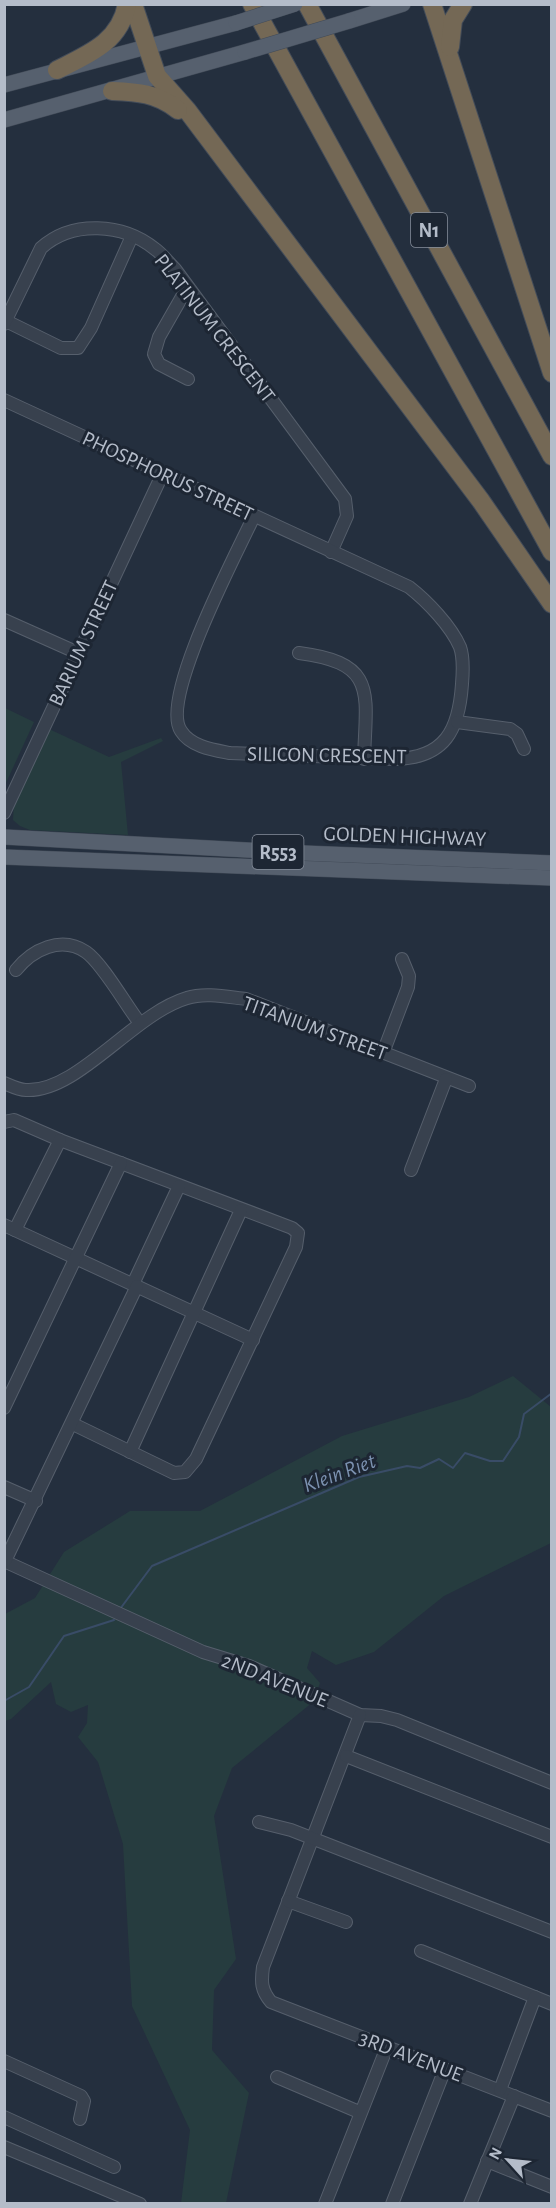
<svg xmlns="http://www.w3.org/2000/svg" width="556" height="2208" viewBox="0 0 556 2208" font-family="'Alegreya Sans',sans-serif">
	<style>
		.green { fill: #263c3f }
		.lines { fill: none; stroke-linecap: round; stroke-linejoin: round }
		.stream { stroke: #394c67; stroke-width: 2 }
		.minor-casing { stroke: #565f6c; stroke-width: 14 }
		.major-casing { stroke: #414a57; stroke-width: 16 }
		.highway-casing { stroke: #434c59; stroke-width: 20 }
		.minor { stroke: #38414e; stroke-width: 12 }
		.major { stroke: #56606e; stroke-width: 15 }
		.highway { stroke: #746855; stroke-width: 18 }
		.major-bridge-casing { stroke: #414a57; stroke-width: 16; stroke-linecap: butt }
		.major-bridge { stroke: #56606e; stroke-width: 15 }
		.labels { text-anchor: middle; stroke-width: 6; stroke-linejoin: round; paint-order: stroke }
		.shield { fill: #1d2633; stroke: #878f9c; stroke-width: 1.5 }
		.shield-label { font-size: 20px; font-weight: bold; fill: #b4bcc9 }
		.street-label { font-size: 21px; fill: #b4bcc9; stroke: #1d2633 }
		.water-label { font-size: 22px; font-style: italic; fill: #7c92b1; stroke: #1d2633 }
	</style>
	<rect width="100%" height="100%" fill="#242f3e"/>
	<g class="green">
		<path d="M5 708 34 722 5 785Z"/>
		<path d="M49 729 109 757 161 738 163 741 121 762 128 835 30 830 20 826 13 820 14 802Z"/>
		<path d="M513 1376 551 1407V1543L444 1596 374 1652 336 1665 312 1651 307 1668 320 1683 313 1702 232 1768 214 1816 236 1959 214 1990 212 2050 249 2093 226 2203H181L190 2130 132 2006 123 1844 98 1762 78 1737 87 1723 88 1705 71 1712 56 1704 51 1682 11 1719 5 1721V1614L35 1598 64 1552 130 1511H200L342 1436 469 1397Z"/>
	</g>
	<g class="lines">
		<g class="stream">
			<path d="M120 1609 152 1566 359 1477 407 1466 420 1468 439 1459 453 1468 465 1453 490 1461H503L519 1437 524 1414 552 1393"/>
			<path d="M4 1701 29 1687 64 1636 114 1620"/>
		</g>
		<g class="minor-casing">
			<g id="minor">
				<path d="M187 288 159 337 154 354 159 364 188 379"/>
				<path d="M6 321 61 348H78L91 328 132 236"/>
				<path d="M4 324 41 248C72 220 123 223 155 249 162 254 168 262 175 269L345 499 347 516 331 552"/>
				<path d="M4 400 409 587C427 601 451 626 460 647 464 658 463 672 462 684 459 730 445 758 395 759L230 753C214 750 191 747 181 731 159 699 237 553 254 516"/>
				<path d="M4 620 78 653"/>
				<path d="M299 653C378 663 366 693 364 759"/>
				<path d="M457 722 510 729 517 734 524 749"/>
				<path d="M4 813 162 475"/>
				<path d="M16 970C32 950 61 935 86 952 102 963 126 1005 139 1022"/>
				<path d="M383 1053 408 987 409 976 402 959"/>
				<path d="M4 1083C11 1086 19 1090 26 1090 77 1093 133 1014 187 998 205 992 228 997 246 999L469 1086"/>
				<path d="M4 1122 14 1120 60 1140 292 1228 298 1233 296 1247 196 1459 185 1472 174 1473 73 1424"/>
				<path d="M411 1170 446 1079"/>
				<path d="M4 1225 253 1340"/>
				<path d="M15 1230 60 1140"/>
				<path d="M133 1284 179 1186"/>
				<path d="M4 1408 121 1163"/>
				<path d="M130 1452 241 1210"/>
				<path d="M4 1487 36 1501"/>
				<path d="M4 1561 203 1652 249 1666 360 1715 381 1716 397 1720 552 1783"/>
				<path d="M5 1561 137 1286"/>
				<path d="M360 1715 263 1967C261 1982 261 1990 271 2002L552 2111"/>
				<path d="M346 1756 552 1837"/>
				<path d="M259 1822 291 1830 552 1932"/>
				<path d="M288 1901 346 1922"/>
				<path d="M421 1951 552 2004"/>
				<path d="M4 2061 81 2096 84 2101 80 2119"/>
				<path d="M277 2077 359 2112"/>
				<path d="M500 2090 535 1997"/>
				<path d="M4 2117 114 2167"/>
				<path d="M4 2147 140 2204"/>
				<path d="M487 2161 552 2187"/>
				<path d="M325 2204 387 2047"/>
				<path d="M392 2204 445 2069"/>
				<path d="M470 2204 514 2096"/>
			</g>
		</g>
		<g class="major-casing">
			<g id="major">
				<path d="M349 21 403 4"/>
				<path d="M4 85 236 23"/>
				<path d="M4 120 245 52"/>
				<path d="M4 837 303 853 552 863"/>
				<path d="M4 857 552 878"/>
			</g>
		</g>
		<g class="highway-casing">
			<g id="highway">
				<path d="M133 4 157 76 187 110 481 501 552 604"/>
				<path d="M252 4 552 552"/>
				<path d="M307 4 552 456"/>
				<path d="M432 4 552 373"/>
				<path d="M450 47 453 20 463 4"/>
				<path d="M57 70C89 54 120 42 127 4"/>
				<path d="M112 91C137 92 157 93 178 110"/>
			</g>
		</g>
		<use href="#minor" class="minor"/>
		<use href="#major" class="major"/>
		<use href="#highway" class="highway"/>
		<g class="major-bridge-casing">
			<g id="major-bridge">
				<path d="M236 23 295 4"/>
				<path d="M245 52 349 21"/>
			</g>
		</g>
		<use href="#major-bridge" class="major-bridge"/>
	</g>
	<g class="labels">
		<g class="shield">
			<rect x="411" y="213" width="36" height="34" rx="4.5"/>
			<rect x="252.5" y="835" width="51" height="34" rx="4.5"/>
		</g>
		<g class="shield-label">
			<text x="429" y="237">N1</text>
			<text x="278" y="859">R553</text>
		</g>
		<g class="street-label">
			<text transform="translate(215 328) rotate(52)" y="7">PLATINUM CRESCENT</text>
			<text transform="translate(168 476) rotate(25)" y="7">PHOSPHORUS STREET</text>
			<text transform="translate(83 643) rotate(-65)" y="7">BARIUM STREET</text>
			<text transform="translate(327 755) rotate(1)" y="7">SILICON CRESCENT</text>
			<text transform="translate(405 836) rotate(2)" y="7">GOLDEN HIGHWAY</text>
			<text transform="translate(315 1028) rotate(20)" y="7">TITANIUM STREET</text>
			<text transform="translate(275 1680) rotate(22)" y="7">2ND AVENUE</text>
			<text transform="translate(411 2056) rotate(21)" y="7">3RD AVENUE</text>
		</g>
		<g class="water-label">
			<text transform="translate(339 1472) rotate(-20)" y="8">Klein Riet</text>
		</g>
	</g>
	<rect width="556" height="2208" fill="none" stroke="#b4bcc9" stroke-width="12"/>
	<g transform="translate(508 2160) rotate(297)" stroke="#1d2633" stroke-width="4.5" paint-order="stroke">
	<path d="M0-4.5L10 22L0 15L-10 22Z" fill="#b4bcc9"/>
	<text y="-9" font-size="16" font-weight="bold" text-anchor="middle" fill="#b4bcc9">N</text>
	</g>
</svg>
